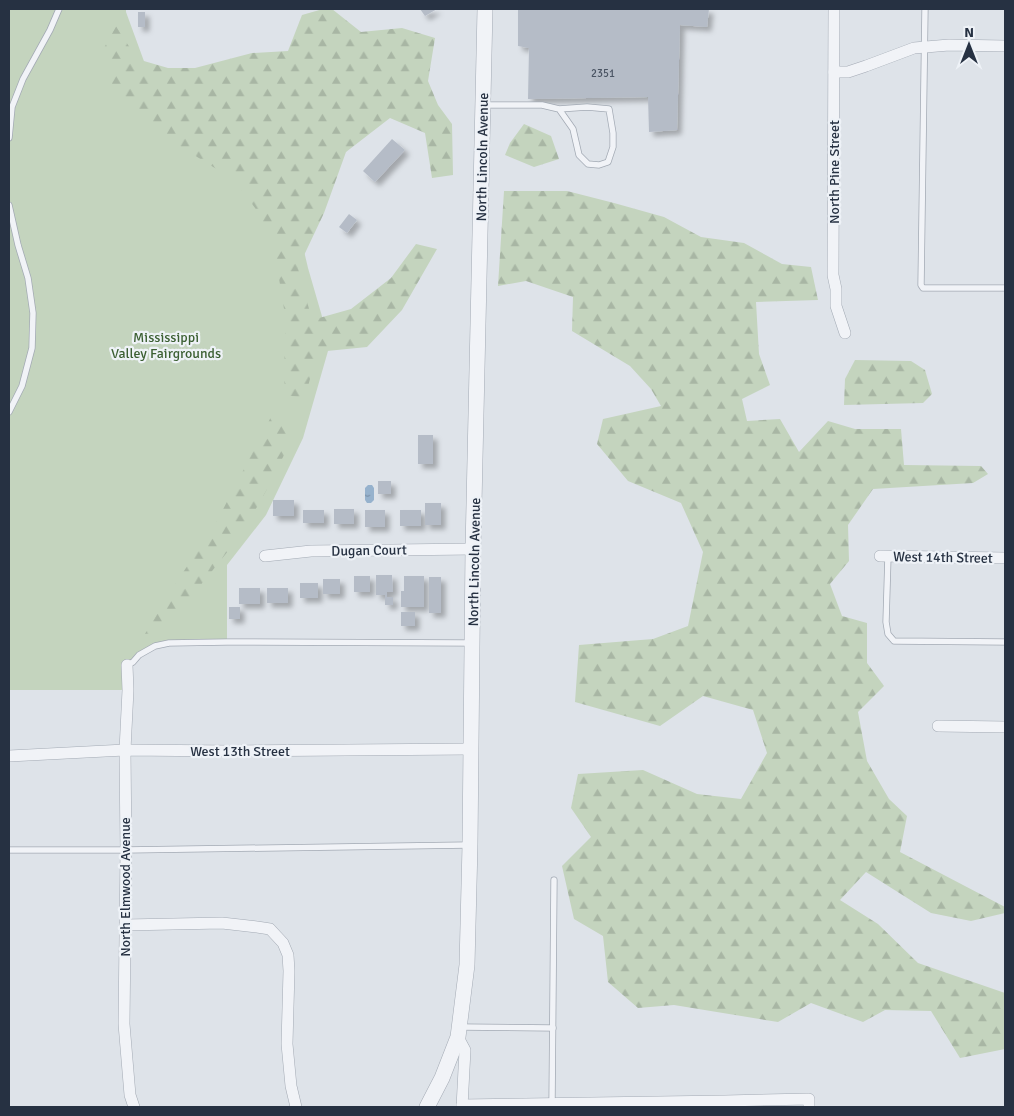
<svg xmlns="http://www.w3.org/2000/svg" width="1014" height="1116" viewBox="0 0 1014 1116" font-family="Signika,sans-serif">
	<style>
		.green { fill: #c4d4be }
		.forest { fill: url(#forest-firs) }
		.water { fill: url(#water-ripples) }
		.building { fill: #b5bcc7; filter: url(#shadow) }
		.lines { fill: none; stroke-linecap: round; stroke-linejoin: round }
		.service-casing { stroke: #a3aab4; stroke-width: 7 }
		.minor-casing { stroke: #a3aab4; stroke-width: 12 }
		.tertiary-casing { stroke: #a3aab4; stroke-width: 16 }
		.service { stroke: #f1f3f7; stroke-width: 5.5 }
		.minor { stroke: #f1f3f7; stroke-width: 11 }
		.tertiary { stroke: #f1f3f7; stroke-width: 15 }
		.labels { text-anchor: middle; stroke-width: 4.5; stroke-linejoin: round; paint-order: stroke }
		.number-label { font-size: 11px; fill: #4a5463 }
		.street-label { font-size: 14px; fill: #263142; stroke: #eef2f7 }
		.park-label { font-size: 14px; fill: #3b5f32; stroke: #eef2f7 }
	</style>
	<defs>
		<pattern id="forest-firs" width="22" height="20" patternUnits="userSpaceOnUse" patternTransform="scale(1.25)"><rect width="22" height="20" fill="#c4d4be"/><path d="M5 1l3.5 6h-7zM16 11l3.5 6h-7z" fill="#a8b6a4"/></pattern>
		<pattern id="water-ripples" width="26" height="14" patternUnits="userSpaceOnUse" patternTransform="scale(1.25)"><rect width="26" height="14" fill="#96b2cd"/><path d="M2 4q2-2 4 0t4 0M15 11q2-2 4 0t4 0" fill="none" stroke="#7a91a8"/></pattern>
		<filter id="shadow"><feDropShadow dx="4.5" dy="4.5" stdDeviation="2.5" flood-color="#0004"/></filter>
	</defs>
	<rect width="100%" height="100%" fill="#dee3e9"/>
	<path class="green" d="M9 9H126V12L145 64 289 187 308 268 330 344 303 438 266 515 227 565V642L155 646 127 665 128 690H9Z"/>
	<g class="forest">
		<path d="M323 9H332L361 32 402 28 435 38 428 81 438 105 452 124 453 175 432 178 425 133 390 118 346 152 324 213 298 268 312 320 351 309 391 278 416 244 437 249 402 310 367 347 317 352 305 398 285 395 284 371 286 321 274 248 258 212 234 180 162 135 115 98 103 50 116 26 137 59 168 68H195L252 53 288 51 302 15Z"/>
		<path d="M524 124 551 136 559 159 534 167 505 155 510 143Z"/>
		<path d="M504 191H567L614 203 664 217 701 237 744 243 782 264 811 267 818 300 756 302 759 354 770 385 742 399 747 421 780 419 799 452 828 421 855 429H901L904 465 981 466 988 474 973 483 873 489 848 525 849 561 830 584 842 616 867 623V663L884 686 858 712 867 761 889 799 907 816 900 852 1005 907V913L971 921 931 913 866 872 840 900 878 924 918 963 1005 993V1049L960 1058 931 1011 885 1010 863 1022 811 1003 778 1022 674 1005 638 1008 608 982 603 936 574 919 562 866 591 837 571 808 578 774 643 770 697 794 741 799 767 753 753 710 703 696 660 726 575 702 579 645 653 639 688 626 703 552 681 503 628 481 597 444 603 419 661 406 651 389 630 366 572 331 573 297 526 281 498 286Z"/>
		<path d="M855 360 911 361 925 370 932 394 923 403 844 405 845 379Z"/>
		<path d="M272 415 296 431 266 491 241 535 163 632 140 642 178 580 217 521Z"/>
	</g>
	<path class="water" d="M368 485H372L374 488V500L371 503H367L365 500V488Z"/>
	<g class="building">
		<path d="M420 9H437L425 16Z"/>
		<path d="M518 9H709L707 27 680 25 677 130 649 132 648 97 528 99 529 48 518 46Z"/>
		<rect x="138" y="12" width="7" height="15"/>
		<path d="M392 139 405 150 375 182 363 171Z"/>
		<path d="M349 214 357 220 347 233 339 227Z"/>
		<rect x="418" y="435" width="15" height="29"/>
		<rect x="378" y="481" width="13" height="13"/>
		<rect x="273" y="500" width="21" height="16"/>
		<rect x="425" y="503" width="16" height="22"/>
		<rect x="334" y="509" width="20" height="15"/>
		<rect x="303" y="510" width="21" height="13"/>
		<rect x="365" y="510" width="20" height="17"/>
		<rect x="400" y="510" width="21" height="16"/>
		<path d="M376 575H392L393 592H387V597H393V605H385V595H376Z"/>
		<rect x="354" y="576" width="16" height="16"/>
		<path d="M404 576H424V607H401V591H404Z"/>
		<rect x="429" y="577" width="12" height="36"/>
		<rect x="323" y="579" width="17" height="15"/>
		<rect x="300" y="583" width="18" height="15"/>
		<rect x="239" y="588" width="21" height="16"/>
		<rect x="267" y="588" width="21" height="15"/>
		<rect x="229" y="607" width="11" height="12"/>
		<rect x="401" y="612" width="14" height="14"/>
	</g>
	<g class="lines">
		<g class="service-casing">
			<g id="service">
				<path d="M925 9 921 285 923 288H1005"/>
				<path d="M483 105H542L559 109 573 129 579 155 588 164 599 165 608 162 613 147V133L609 109 587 107 559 109"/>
				<path d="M9 138 12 107 23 79 50 30 59 9"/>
				<path d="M9 205 18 245 28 278 33 313 32 348 22 386 9 412"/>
				<path d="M888 556 886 622 888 634 894 641 1005 642"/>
				<path d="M127 665 133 662 139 655 155 646 169 643 227 642 470 643"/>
				<path d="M9 850H126L468 845"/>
				<path d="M460 1027 553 1028"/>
				<path d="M552 1104 554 880"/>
			</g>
		</g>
		<g class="minor-casing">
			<g id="minor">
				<path d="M834 9 833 275 836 289V306L845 333"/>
				<path d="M834 72H848L866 66 914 48 949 45 1005 46"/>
				<path d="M265 556 311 551 473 549"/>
				<path d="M880 556 1005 558"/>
				<path d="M127 665 128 690 125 750 126 850 124 1024 130 1095 134 1107"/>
				<path d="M938 726 1005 727"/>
				<path d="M9 756 125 750 231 751 471 749"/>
				<path d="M125 925 222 923 257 927 270 929 283 943 288 955 289 971 287 1044 291 1086 296 1107"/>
				<path d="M458 1037 465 1050 462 1107"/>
				<path d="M462 1105 725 1101 809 1099V1107"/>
			</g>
		</g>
		<g class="tertiary-casing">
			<path id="tertiary" d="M427 1107 442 1078 458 1037 467 965 470 845 473 549 485 9"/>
		</g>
		<use href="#service" class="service"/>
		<use href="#minor" class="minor"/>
		<use href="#tertiary" class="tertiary"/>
	</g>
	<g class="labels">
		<g class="number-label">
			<text x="603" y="77">2351</text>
		</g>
		<g class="street-label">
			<text transform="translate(482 157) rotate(-89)" y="5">North Lincoln Avenue</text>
			<text transform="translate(834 172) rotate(-90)" y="5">North Pine Street</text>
			<text transform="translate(369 550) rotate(-1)" y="5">Dugan Court</text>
			<text transform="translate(943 557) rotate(1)" y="5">West 14th Street</text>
			<text transform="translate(474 562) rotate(-89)" y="5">North Lincoln Avenue</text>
			<text x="240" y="756">West 13th Street</text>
			<text transform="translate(125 887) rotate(-90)" y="5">North Elmwood Avenue</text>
		</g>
		<g class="park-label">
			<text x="166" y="342">Mississippi<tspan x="166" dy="16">Valley Fairgrounds</tspan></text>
		</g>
	</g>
	<rect width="1014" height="1116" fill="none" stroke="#263142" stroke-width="20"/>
	<g transform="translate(969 45)" stroke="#eef2f7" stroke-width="4" paint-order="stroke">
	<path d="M0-4L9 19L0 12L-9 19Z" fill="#263142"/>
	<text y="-8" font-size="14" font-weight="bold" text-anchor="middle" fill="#263142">N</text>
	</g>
</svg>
